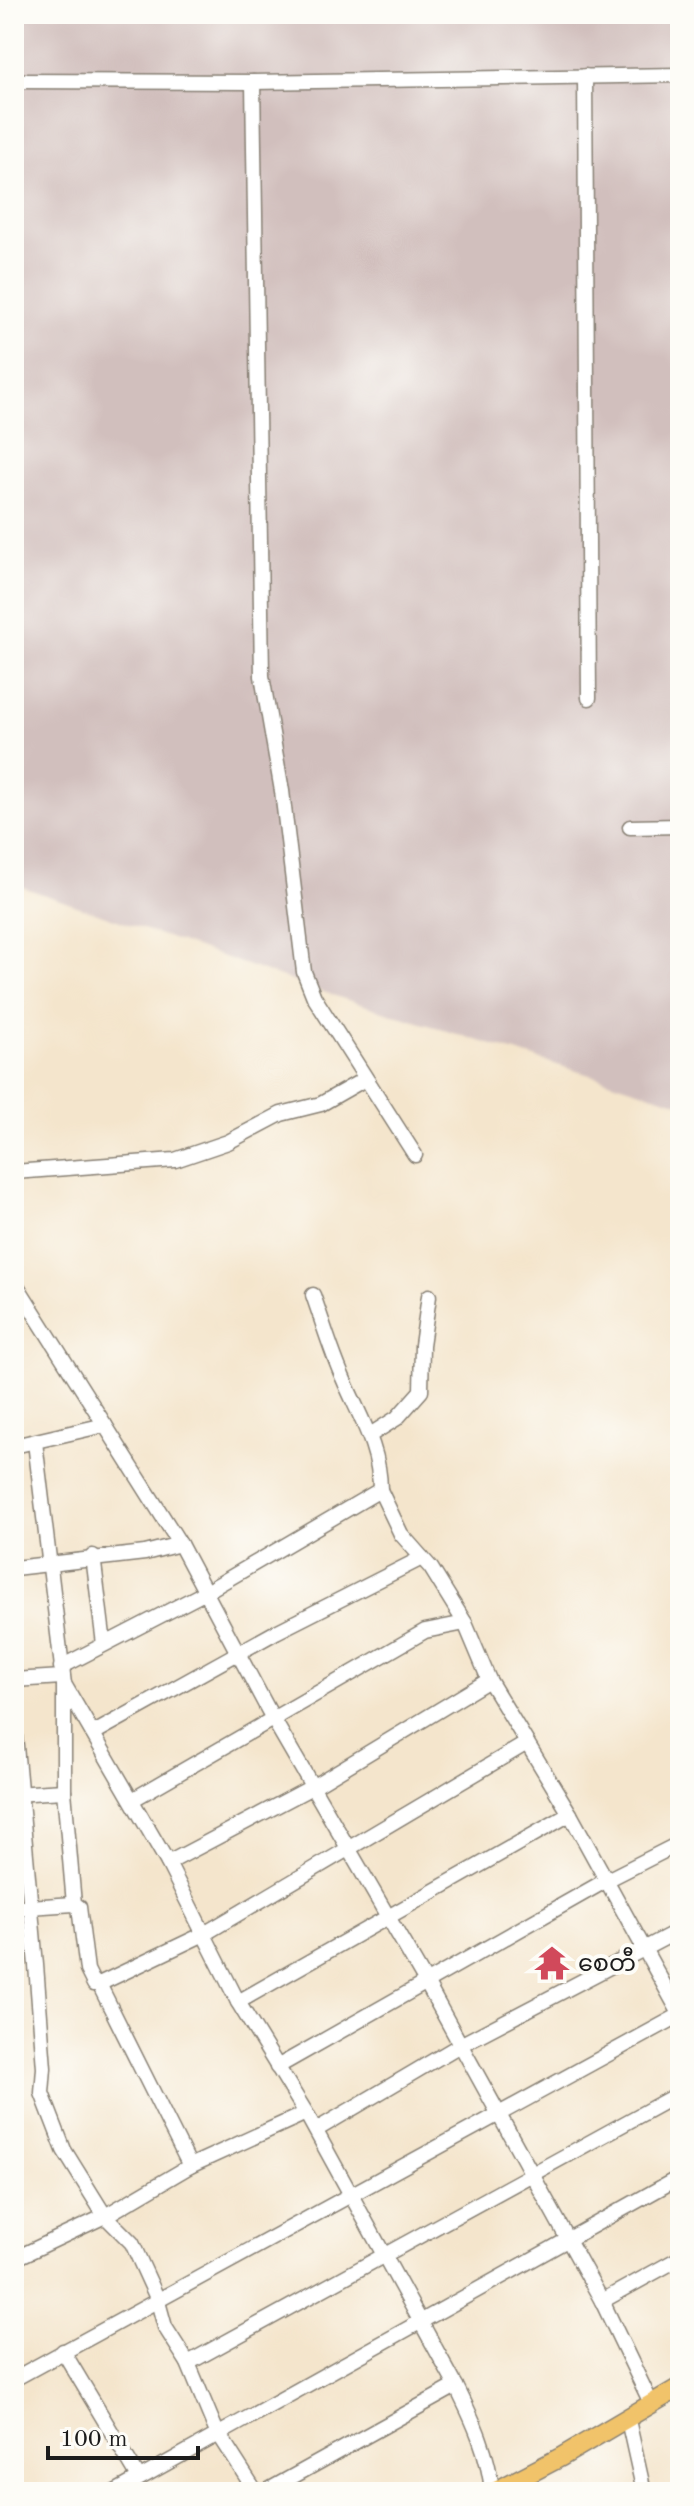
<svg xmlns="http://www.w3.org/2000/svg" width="694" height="2506" viewBox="0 0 694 2506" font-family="'Old Standard TT','Noto Sans Myanmar',serif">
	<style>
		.industrial { fill: #d1bfbd }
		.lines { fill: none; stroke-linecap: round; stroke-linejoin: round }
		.minor-casing { stroke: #888074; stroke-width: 17 }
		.major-casing { stroke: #888074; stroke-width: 21 }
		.minor { stroke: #fff; stroke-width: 14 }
		.major { stroke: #f1c36a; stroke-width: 18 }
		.labels { text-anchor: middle; stroke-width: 8; stroke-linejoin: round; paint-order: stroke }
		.poi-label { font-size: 24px; fill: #1c1c1c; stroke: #fdfcf7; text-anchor: start }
	</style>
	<rect width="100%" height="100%" fill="#fdfcf7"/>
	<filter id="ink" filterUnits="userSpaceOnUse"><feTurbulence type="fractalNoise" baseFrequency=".0125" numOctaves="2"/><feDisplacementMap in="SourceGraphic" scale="16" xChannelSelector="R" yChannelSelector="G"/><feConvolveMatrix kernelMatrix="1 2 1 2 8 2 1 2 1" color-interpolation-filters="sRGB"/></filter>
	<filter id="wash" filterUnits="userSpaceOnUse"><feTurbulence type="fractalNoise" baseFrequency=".006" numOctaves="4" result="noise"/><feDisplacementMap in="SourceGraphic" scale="32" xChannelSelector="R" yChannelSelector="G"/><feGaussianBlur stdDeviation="1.8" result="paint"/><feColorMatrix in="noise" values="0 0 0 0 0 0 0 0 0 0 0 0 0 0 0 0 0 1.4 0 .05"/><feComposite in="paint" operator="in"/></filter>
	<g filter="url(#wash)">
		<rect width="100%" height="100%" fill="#f4e5cc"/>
		<path class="industrial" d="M14 14H680V1103L338 997 14 884Z"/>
	</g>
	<g filter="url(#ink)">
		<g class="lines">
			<g class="minor-casing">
				<g id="minor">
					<path d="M585 76 589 698"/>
					<path d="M14 81 253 82 680 75"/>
					<path d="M253 82 262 676 282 791 304 972 314 997 415 1155"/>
					<path d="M630 827 680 826"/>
					<path d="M14 1172 175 1160 228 1142 281 1114 321 1104 365 1079"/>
					<path d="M14 1281 180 1544 272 1717 427 1984 602 2301 651 2403"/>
					<path d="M313 1295C323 1323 331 1351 343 1378 359 1416 380 1447 380 1490"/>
					<path d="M370 1435 397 1418 421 1391 422 1345 429 1296"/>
					<path d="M35 1442 64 1684 168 1863 238 2002 306 2113 456 2386C473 2420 489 2454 492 2492"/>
					<path d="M14 1446 105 1425"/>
					<path d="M93 1556 104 1644"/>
					<path d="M14 1568 145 1553 180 1544"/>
					<path d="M61 1667 204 1593 380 1490 401 1534 431 1568 465 1623 489 1680 570 1814 680 2014"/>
					<path d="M14 1680 62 1677"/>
					<path d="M64 1684V1791L74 1904"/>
					<path d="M14 1724 36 1965 44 2068 42 2093 64 2150 105 2216 132 2243 157 2298 165 2327 188 2363 215 2428 256 2492"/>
					<path d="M94 1733 276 1632 422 1558"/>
					<path d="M14 1794 64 1791"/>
					<path d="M132 1800 425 1631 465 1623"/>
					<path d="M168 1863 312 1787 489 1680"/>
					<path d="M14 1908 74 1904 79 1907 87 1970 94 1984H99L204 1934 527 1743"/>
					<path d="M99 1984 190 2166"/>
					<path d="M238 2002 570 1814"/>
					<path d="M277 2067 605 1881 680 1843"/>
					<path d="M316 2130 460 2045 680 1930"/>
					<path d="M14 2259 105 2216 190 2166 306 2113"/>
					<path d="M602 2301 680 2258"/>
					<path d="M63 2351 139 2478"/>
					<path d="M188 2363 680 2093"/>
					<path d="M14 2379 680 2015"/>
					<path d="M628 2420 644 2492"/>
					<path d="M115 2492 680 2177"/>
					<path d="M265 2492 456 2386"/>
				</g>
			</g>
			<g class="major-casing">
				<path id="major" d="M494 2492 561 2457 680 2387"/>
			</g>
			<use href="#minor" class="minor"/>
			<use href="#major" class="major"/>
		</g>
	</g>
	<defs>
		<g id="temple-bare" transform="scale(2.76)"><path d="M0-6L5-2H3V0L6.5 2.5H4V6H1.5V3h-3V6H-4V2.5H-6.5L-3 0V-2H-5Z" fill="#d1495b" stroke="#fdfcf7" stroke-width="2.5" paint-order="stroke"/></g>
	</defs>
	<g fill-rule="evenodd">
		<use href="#temple-bare" x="552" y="1963"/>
	</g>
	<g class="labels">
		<g class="poi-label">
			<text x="578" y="1971">စေတီ</text>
		</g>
	</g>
	<rect width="694" height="2506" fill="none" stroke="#fdfcf7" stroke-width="48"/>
	<path d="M48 2446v12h150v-12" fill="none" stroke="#1c1c1c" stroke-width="4"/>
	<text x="60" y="2446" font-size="24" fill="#1c1c1c" stroke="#fdfcf7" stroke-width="6" paint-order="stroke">100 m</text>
</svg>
